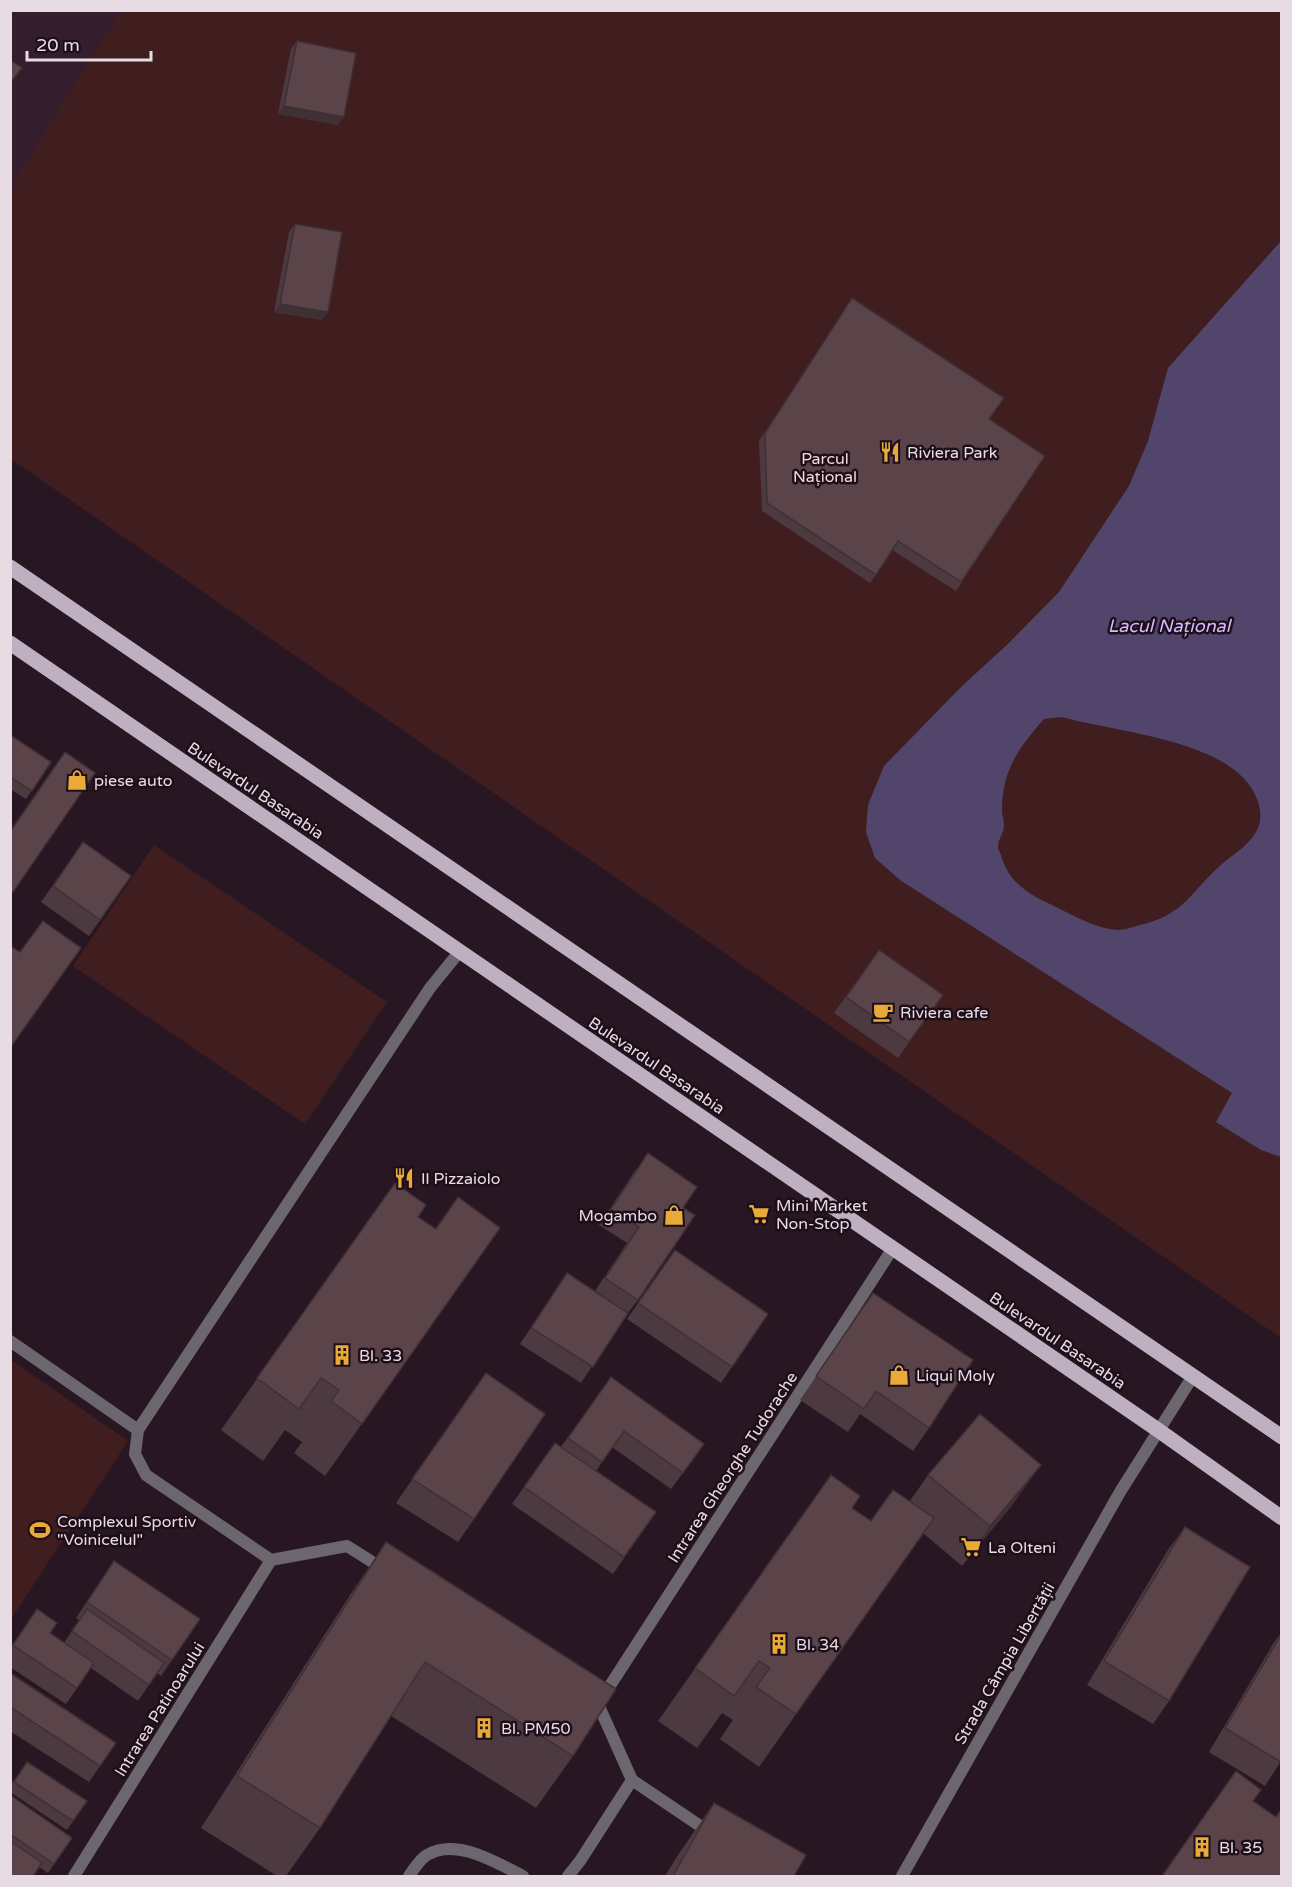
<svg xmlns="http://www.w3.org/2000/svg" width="1292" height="1887" viewBox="0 0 1292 1887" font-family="'Varela Round',sans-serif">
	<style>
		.built { fill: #341e2e }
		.green { fill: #401e1f }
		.water { fill: #52456c; fill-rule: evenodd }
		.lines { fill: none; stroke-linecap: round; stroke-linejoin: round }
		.service { stroke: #6c666e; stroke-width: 12 }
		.minor { stroke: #6c666e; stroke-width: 12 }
		.tertiary { stroke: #6c666e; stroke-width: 12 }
		.primary { stroke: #beb0c1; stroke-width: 15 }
		.wall { fill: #4d3a40 }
		.shaded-wall { fill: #3f3034 }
		.building { fill: #5a444a; stroke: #3f3034; stroke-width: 1.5 }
		.labels { text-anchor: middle; stroke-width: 5; stroke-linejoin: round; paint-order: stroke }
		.poi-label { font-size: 16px; fill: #e8dce4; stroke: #1e0e19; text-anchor: start }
		.park-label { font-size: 16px; fill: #f9d7d7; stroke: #1e0e19 }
		.street-label { font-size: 16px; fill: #e8dce4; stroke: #1e0e19 }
		.water-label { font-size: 18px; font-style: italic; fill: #d0bbff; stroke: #1e0e19 }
	</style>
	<rect width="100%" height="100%" fill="#281723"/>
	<path class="built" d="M11 11H120L11 188Z"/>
	<g class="green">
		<path d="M120 11H1281V1338L11 459 10 188Z"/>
		<path d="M154 845 387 1002 305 1124 73 966Z"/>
		<path d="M11 1360 128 1441 11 1619Z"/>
	</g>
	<path class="water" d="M1281 241V1157L1261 1150 1216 1122 1232 1093 900 880 875 858 866 832 868 805 884 766 962 686 1009 643 1059 592 1129 486 1148 441 1168 368ZM1062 717C1116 732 1217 739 1250 786 1258 797 1263 813 1259 825 1253 843 1235 853 1222 864 1191 891 1185 915 1140 925 1133 927 1125 930 1118 930 1098 929 1076 917 1058 908 1032 896 1009 885 1001 855 1000 852 998 850 998 847 998 839 1004 833 1004 825 1004 820 1002 816 1002 811 1002 770 1018 749 1044 719Z"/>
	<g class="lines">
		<path class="service" d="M138 1430 430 988 460 951"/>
		<g class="minor">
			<path d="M10 1341 138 1430 135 1454 146 1475 271 1560 347 1546 385 1570"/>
			<path d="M602 1698 893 1248"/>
			<path d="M592 1700 598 1704 632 1780 712 1834"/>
			<path d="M74 1876 271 1560"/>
			<path d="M409 1876C413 1870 420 1859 427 1855 456 1837 497 1863 523 1876"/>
			<path d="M568 1876 580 1861 632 1780"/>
		</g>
		<path class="tertiary" d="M902 1876 1120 1492 1193 1376"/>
		<g class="primary">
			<path d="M10 567 1282 1437"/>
			<path d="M10 643 1158 1430 1282 1518"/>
		</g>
	</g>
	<g class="wall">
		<path d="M297 41 338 125 278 114 291 49Z"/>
		<path d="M295 224 322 320 274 312 289 232Z"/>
		<path d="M846 307 989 419 1045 456 956 591 892 550 870 583 762 511 759 441Z"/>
		<path d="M10 735 51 762 26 799 10 789Z"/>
		<path d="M83 842 131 876 89 936 41 902Z"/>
		<path d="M879 950 943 995 898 1058 834 1013Z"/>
		<path d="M636 1169 683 1208 638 1300 626 1315 581 1383 520 1344 567 1273 595 1291 627 1243 599 1225Z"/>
		<path d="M395 1183 418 1217 436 1229 500 1228 325 1476 294 1453 302 1442 285 1430 263 1461 221 1430Z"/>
		<path d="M675 1250 768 1314 721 1383 627 1319Z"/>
		<path d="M873 1293 929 1428 913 1451 860 1414 848 1432 800 1400Z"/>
		<path d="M486 1373 474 1519 458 1542 396 1503Z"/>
		<path d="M611 1377 704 1444 671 1489 612 1447 596 1471 656 1512 613 1574 512 1504 555 1443 561 1447Z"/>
		<path d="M831 1475 852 1508 871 1521 910 1501 928 1475 1013 1504 962 1566 923 1533 759 1767 720 1739 733 1720 722 1713 697 1748 658 1721Z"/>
		<path d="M1185 1527 1169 1701 1153 1724 1087 1685 1168 1550Z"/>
		<path d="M386 1542 573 1756 536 1808 391 1716 320 1828 286 1876H277L201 1828 350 1595Z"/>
		<path d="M114 1561 200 1619 161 1676 157 1673 138 1701 91 1668 66 1704 10 1667V1648L37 1609 50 1633 64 1643 79 1620 76 1618Z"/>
		<path d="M1281 1633V1761L1265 1786 1209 1752 1273 1644Z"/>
		<path d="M10 1673 116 1743 89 1782 10 1731Z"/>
		<path d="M27 1762 87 1801 67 1830 10 1792V1786Z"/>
		<path d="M10 1795 72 1838 48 1873 39 1867 33 1876H10Z"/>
		<path d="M714 1803 794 1876H665L678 1855Z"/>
	</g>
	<g class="shaded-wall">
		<path d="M284 106 344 117 338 125 278 114Z"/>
		<path d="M280 304 328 312 322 320 274 312Z"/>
		<path d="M1041 1465 1013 1504 962 1566 990 1526Z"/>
	</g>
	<g class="building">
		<path d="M297 41 356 53 344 117 284 106Z"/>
		<path d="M10 60 22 68 10 83Z"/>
		<path d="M295 224 342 232 328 312 280 304Z"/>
		<path d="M852 298 1004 398 989 419 1045 456 961 582 898 541 876 575 767 503 765 433Z"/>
		<path d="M10 735 51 762 32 791 10 777Z"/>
		<path d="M65 752 95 773 13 892 10 890V832Z"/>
		<path d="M83 842 131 876 100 920 53 886Z"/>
		<path d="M43 921 81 948 10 1048V946L20 952Z"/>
		<path d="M879 950 943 995 909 1042 846 997Z"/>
		<path d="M648 1153 697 1187 683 1208 695 1215 638 1300 605 1278 639 1227 611 1209Z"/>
		<path d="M395 1183 426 1205 418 1217 436 1229 458 1197 500 1228 362 1424 331 1401 339 1390 321 1378 299 1409 257 1378Z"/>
		<path d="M675 1250 768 1314 732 1367 638 1303Z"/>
		<path d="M567 1273 628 1313 593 1367 531 1328Z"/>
		<path d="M873 1293 973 1360 929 1428 876 1391 864 1409 816 1376Z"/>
		<path d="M486 1373 545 1414 474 1519 412 1479Z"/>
		<path d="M611 1377 704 1444 683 1473 624 1431 602 1462 568 1438Z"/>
		<path d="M980 1414 1041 1465 990 1526 928 1475Z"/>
		<path d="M555 1443 656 1512 624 1557 524 1487Z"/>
		<path d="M831 1475 860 1496 852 1508 871 1521 893 1490 934 1518 796 1714 756 1687 770 1668 759 1661 734 1696 695 1668Z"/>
		<path d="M1185 1527 1250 1567 1169 1701 1104 1661Z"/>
		<path d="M386 1542 616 1689 573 1756 425 1662 320 1828 237 1776Z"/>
		<path d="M114 1561 200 1619 172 1660 87 1602Z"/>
		<path d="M37 1609 57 1623 50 1633 94 1663 77 1688 13 1645Z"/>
		<path d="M87 1609 164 1663 149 1685 72 1631Z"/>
		<path d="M1281 1635V1762L1225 1728Z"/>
		<path d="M10 1673 116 1743 100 1766 10 1707Z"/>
		<path d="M27 1762 87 1801 73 1821 14 1782Z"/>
		<path d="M1236 1771 1261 1790 1253 1801 1276 1817 1281 1810V1876H1162Z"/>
		<path d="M10 1795 72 1838 54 1864 10 1834Z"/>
		<path d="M714 1803 806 1855 794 1876H673Z"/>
		<path d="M10 1841 42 1863 33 1876H13L10 1875Z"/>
	</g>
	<defs>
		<g id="restaurant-bare" transform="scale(1.62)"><path d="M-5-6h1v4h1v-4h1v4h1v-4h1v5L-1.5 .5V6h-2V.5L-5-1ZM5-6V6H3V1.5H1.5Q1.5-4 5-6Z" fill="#e9aa38" stroke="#1e0e19" stroke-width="2.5" paint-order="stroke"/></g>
		<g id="shop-bare" transform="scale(1.62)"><path d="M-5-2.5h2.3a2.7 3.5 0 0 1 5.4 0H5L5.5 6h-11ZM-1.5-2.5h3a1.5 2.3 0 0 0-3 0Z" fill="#e9aa38" stroke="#1e0e19" stroke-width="2.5" paint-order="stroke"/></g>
		<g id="cafe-bare" transform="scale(1.62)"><path d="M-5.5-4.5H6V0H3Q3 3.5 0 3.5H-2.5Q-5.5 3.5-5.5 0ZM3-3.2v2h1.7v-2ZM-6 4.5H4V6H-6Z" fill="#e9aa38" stroke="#1e0e19" stroke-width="2.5" paint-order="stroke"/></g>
		<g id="supermarket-bare" transform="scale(1.62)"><path d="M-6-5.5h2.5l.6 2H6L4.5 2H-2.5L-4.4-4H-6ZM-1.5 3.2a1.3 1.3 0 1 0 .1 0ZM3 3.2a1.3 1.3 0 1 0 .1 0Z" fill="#e9aa38" stroke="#1e0e19" stroke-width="2.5" paint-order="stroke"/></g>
		<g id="building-bare" transform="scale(1.62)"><path d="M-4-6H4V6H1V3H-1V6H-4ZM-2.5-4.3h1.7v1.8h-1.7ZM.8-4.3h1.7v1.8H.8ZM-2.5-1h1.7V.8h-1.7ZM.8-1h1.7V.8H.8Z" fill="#e9aa38" stroke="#1e0e19" stroke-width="2.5" paint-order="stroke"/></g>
		<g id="stadium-bare" transform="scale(1.62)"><path d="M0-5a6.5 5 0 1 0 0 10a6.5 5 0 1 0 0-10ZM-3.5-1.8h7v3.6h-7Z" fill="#e9aa38" stroke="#1e0e19" stroke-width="2.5" paint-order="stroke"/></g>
	</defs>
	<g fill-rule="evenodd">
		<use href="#restaurant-bare" x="890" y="452"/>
		<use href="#shop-bare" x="77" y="780"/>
		<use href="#cafe-bare" x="883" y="1012"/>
		<use href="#restaurant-bare" x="404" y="1178"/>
		<use href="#supermarket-bare" x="759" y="1214"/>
		<use href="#shop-bare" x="674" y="1215"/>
		<use href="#building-bare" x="342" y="1355"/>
		<use href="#shop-bare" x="899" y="1375"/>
		<use href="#stadium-bare" x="40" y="1530"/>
		<use href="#supermarket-bare" x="971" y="1547"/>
		<use href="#building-bare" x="779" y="1644"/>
		<use href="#building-bare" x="484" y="1728"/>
		<use href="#building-bare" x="1202" y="1847"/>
	</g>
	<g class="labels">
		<g class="poi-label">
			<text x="907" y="458">Riviera Park</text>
			<text x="94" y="786">piese auto</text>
			<text x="900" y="1018">Riviera cafe</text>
			<text x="421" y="1184">Il Pizzaiolo</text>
			<text x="776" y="1211">Mini Market<tspan x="776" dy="18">Non-Stop</tspan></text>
			<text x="657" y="1221" text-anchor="end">Mogambo</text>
			<text x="359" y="1361">Bl. 33</text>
			<text x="916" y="1381">Liqui Moly</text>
			<text x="57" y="1527">Complexul Sportiv<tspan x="57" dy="18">"Voinicelul"</tspan></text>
			<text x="988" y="1553">La Olteni</text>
			<text x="796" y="1650">Bl. 34</text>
			<text x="501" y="1734">Bl. PM50</text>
			<text x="1219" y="1853">Bl. 35</text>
		</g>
		<g class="park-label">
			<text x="825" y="464">Parcul<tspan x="825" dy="18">Național</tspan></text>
		</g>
		<g class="street-label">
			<text transform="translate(256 790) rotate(34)" y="6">Bulevardul Basarabia</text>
			<text transform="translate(657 1065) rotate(34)" y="6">Bulevardul Basarabia</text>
			<text transform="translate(1058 1340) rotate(34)" y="6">Bulevardul Basarabia</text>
			<text transform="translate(732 1467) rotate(-57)" y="6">Intrarea Gheorghe Tudorache</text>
			<text transform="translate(1004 1663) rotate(-60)" y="6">Strada Câmpia Libertății</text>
			<text transform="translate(159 1709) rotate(-58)" y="6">Intrarea Patinoarului</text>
		</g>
		<g class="water-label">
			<text x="1169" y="632">Lacul Național</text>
		</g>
	</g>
	<rect width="1292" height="1887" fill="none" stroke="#e8dce4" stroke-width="24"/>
	<path d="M27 51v9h124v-9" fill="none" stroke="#e8dce4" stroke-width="3"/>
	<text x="36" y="51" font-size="18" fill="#e8dce4" stroke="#1e0e19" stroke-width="4.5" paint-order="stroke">20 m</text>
</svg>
